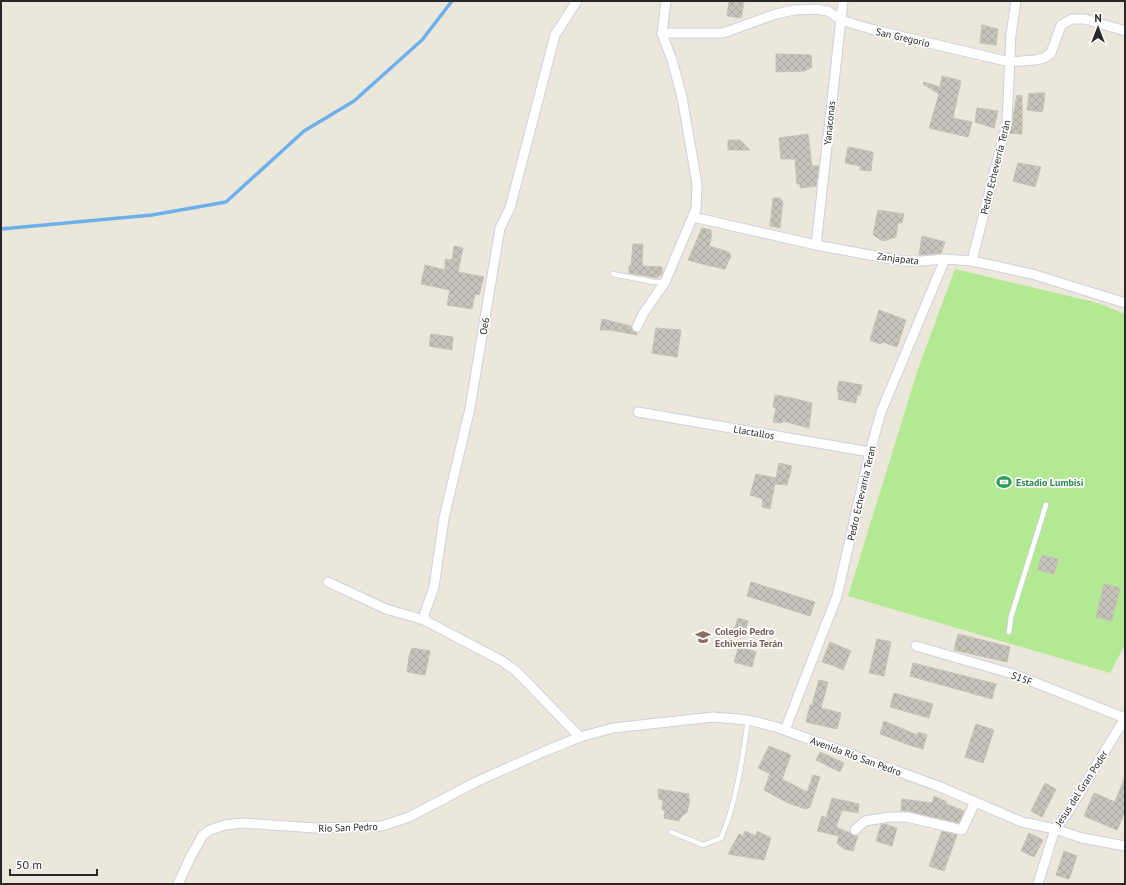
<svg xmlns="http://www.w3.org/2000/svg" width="1126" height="885" viewBox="0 0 1126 885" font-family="'PT Sans',sans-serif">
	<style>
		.pitch { fill: #b2e992 }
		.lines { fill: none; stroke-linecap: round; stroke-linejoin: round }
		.stream { stroke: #6db1ec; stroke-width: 3.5 }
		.building { fill: url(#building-cross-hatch); stroke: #c6c3b4 }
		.lane-casing { stroke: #cfcfe1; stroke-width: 6 }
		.street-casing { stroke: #cfcfe1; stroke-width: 11 }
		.lane { stroke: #fff; stroke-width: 4.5 }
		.street { stroke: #fff; stroke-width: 9 }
		.labels { text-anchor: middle; stroke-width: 3.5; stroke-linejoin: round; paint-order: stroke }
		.street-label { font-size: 10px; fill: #282828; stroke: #fff }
		.leisure-label { font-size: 10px; font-weight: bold; fill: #27864d; stroke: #fff; text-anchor: start }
		.education-label { font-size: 10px; font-weight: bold; fill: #785e54; stroke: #fff; text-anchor: start }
	</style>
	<defs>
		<pattern id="building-cross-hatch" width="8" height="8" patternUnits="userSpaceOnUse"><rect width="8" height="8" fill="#c6c3ba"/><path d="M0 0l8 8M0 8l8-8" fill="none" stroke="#aaa8a0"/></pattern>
	</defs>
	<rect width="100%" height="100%" fill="#ebe7da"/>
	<path class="pitch" d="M955 269 1098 303 1125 314V644L1110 673 848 596 918 369Z"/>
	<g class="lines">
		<path class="stream" d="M1 229 152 215 226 202 304 131 354 101 422 40 452 1"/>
	</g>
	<g class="building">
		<path d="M729 1H744L741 18 727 16Z"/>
		<path d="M982 25 998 29 996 45 980 43Z"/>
		<path d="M776 54 811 55 812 67 805 71 776 72Z"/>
		<path d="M942 76 961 81 953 118 972 122 968 137 929 128 939 94 923 84 924 82 940 87Z"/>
		<path d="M1029 93 1035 94 1037 93H1045L1043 110H1042V112L1027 110Z"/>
		<path d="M1017 95 1022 96V134L1010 133Z"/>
		<path d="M977 108 998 111 994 128 975 122Z"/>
		<path d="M808 134 812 166H819L816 186 800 188V184H797L795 159H781L779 138Z"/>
		<path d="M728 140H740L750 150H728Z"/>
		<path d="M848 147 873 152 871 171 860 170V166L845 163Z"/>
		<path d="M1018 163 1041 167 1035 187 1013 181Z"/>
		<path d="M773 198H780L783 202 780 228 770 226Z"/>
		<path d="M878 210 904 214 902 223H898L896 237 883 241 876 237 873 234Z"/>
		<path d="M702 228 711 230V234H712L709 246 729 252 731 256 725 269 706 265 688 260Z"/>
		<path d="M922 236 945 242 941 253 919 255Z"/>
		<path d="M633 244H643L642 266 662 267V273L661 275 658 276V278L629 273V266H631Z"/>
		<path d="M454 246 463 248 458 272 484 277 479 295 475 294 472 309 447 305 450 290 421 284 425 265 445 270V259L452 260Z"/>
		<path d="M879 310 906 320 897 347 883 342 880 344 870 340Z"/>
		<path d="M602 319 631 326 632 330 637 333V335L610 330H600Z"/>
		<path d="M656 328 681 330 677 357 652 353Z"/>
		<path d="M431 334 453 337 452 350 429 346Z"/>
		<path d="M839 381 862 385 860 395H857L856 403 838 399 839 392 837 391Z"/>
		<path d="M775 395 792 398 812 403 809 428 783 421 782 423 773 422 776 408 773 407Z"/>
		<path d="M779 463 792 466 787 485 775 484Z"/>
		<path d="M756 474 776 478 770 509 762 507 763 499 750 495Z"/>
		<path d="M1042 555 1058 559 1054 574 1038 570Z"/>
		<path d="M751 582 815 602 810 616 747 596Z"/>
		<path d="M1104 584 1120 588 1112 621 1096 617Z"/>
		<path d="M738 618 748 621 744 634 734 630Z"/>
		<path d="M958 634 1010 647 1007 662 954 650Z"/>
		<path d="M877 639 891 642 884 676 869 673Z"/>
		<path d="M830 642 851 651 843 670 832 665 822 662Z"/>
		<path d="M739 646 756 652 752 667 734 662Z"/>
		<path d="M412 648 430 651 425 675 407 672 409 657Z"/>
		<path d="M913 663 996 684 992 699 910 676Z"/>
		<path d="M819 680 828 682 821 708 841 713 837 729 806 722 810 705H812Z"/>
		<path d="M894 693 933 704 929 718 890 707Z"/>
		<path d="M884 721 917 735 918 732 927 735 923 749 912 746 880 734Z"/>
		<path d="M976 724 994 730 983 763 965 757Z"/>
		<path d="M769 746 791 755 782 779 807 792 813 775 820 777 810 807 806 809 788 803 764 790 770 774 758 768Z"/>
		<path d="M820 752 844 763 840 772 816 760Z"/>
		<path d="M1124 779H1125V812L1117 830 1084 816 1094 793 1115 802Z"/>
		<path d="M1045 783 1056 789 1042 817 1031 811Z"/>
		<path d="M658 789 689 794 688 799H690L687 812 680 818 679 821 664 818 665 810H662L663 800 659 799Z"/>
		<path d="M934 796 947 802 946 804 964 811 959 823 908 811H901L902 799 932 803Z"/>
		<path d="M832 798 859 804 858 813 842 810 836 827 850 833 853 836H858L853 851 844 849 837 843 839 836 817 831 822 816 826 818Z"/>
		<path d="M884 824 897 828 892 846 876 841 881 825Z"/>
		<path d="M745 831 756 836 757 831 771 838 764 860 728 854 739 834 743 836Z"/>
		<path d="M942 831 957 835 944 871 929 866Z"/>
		<path d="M1029 833 1043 840 1034 857 1021 851Z"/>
		<path d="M1064 851 1077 856 1069 879 1056 875Z"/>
	</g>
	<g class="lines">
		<g class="lane-casing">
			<g id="lane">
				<path d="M613 274 654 282H665"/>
				<path d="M1009 632 1011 617 1046 505"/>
				<path d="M671 832 703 845 721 838C737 801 742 760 748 720"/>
			</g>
		</g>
		<g class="street-casing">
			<g id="street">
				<path d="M662 34 671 33H723L776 14 794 10 815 9 828 11 841 20 874 30 1010 62 1035 60 1044 58 1051 53 1061 25 1072 19H1085L1125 31"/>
				<path d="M693 217 816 245 902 261H921L945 259 972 261 1032 274 1125 303"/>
				<path d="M816 245 843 1"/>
				<path d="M972 261 1007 122 1011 35 1016 1"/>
				<path d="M637 327 643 314 665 282 696 209 697 184 682 97 672 60 662 34 666 1"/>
				<path d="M638 412 870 452"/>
				<path d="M328 582 386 609 424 620 502 661 516 671 580 737"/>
				<path d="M424 620 425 612 434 587 444 518 470 408 500 228 510 208 555 35 577 1"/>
				<path d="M916 646 1013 674 1125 718"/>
				<path d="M785 730 837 596 870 452 881 412 945 259"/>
				<path d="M855 830 865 821 890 817H907L962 830 975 802"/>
				<path d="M178 884 191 856 203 835 210 830 225 825 243 823 315 828 382 826 409 817 476 782 543 752 580 737 613 728 713 717 748 720 776 727 938 786 1022 822 1055 829 1082 838 1125 846"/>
				<path d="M1038 884 1055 829 1067 814 1125 718"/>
			</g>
		</g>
		<use href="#lane" class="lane"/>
		<use href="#street" class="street"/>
	</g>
	<defs>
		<g id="stadium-bare" transform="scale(1.2)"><path d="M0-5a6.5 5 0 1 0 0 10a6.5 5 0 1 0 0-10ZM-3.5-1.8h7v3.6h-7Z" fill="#2e9e5b" stroke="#fff" stroke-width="2.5" paint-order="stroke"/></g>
		<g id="school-bare" transform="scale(1.2)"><path d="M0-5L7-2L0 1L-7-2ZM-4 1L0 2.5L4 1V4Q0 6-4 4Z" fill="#8d6e63" stroke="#fff" stroke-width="2.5" paint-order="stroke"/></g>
	</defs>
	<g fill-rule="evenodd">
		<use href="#stadium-bare" x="1004" y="482"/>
		<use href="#school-bare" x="703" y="637"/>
	</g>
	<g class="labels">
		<g class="street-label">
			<text transform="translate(903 37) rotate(13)" y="4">San Gregorio</text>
			<text transform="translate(829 123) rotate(-84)" y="4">Yanaconas</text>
			<text transform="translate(995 167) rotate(-76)" y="4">Pedro Echeverría Terán</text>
			<text transform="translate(898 258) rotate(7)" y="4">Zanjapata</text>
			<text transform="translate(484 326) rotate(-80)" y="4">Oe6</text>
			<text transform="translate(754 432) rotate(10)" y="4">Llactallos</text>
			<text transform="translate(861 493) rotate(-77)" y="4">Pedro Echevarria Teran</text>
			<text transform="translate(1022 678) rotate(21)" y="4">S15F</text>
			<text transform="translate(856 756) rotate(20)" y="4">Avenida Río San Pedro</text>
			<text transform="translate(1081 788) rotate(-57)" y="4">Jesus del Gran Poder</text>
			<text transform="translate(348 827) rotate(-2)" y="4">Río San Pedro</text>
		</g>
		<g class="leisure-label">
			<text x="1016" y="486">Estadio Lumbisi</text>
		</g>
		<g class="education-label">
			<text x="715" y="635">Colegio Pedro<tspan x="715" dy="12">Echiverria Terán</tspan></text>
		</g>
	</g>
	<rect width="1126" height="885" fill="none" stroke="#282828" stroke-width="4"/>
	<g transform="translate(1098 28)" stroke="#ffffff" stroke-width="3" paint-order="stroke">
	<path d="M0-3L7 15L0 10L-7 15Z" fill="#282828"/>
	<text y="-6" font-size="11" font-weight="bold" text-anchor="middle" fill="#282828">N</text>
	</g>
	<path d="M10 869v6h87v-6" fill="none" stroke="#282828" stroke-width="2"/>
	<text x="16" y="869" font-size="12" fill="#282828" stroke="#ffffff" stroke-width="3" paint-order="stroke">50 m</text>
</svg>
